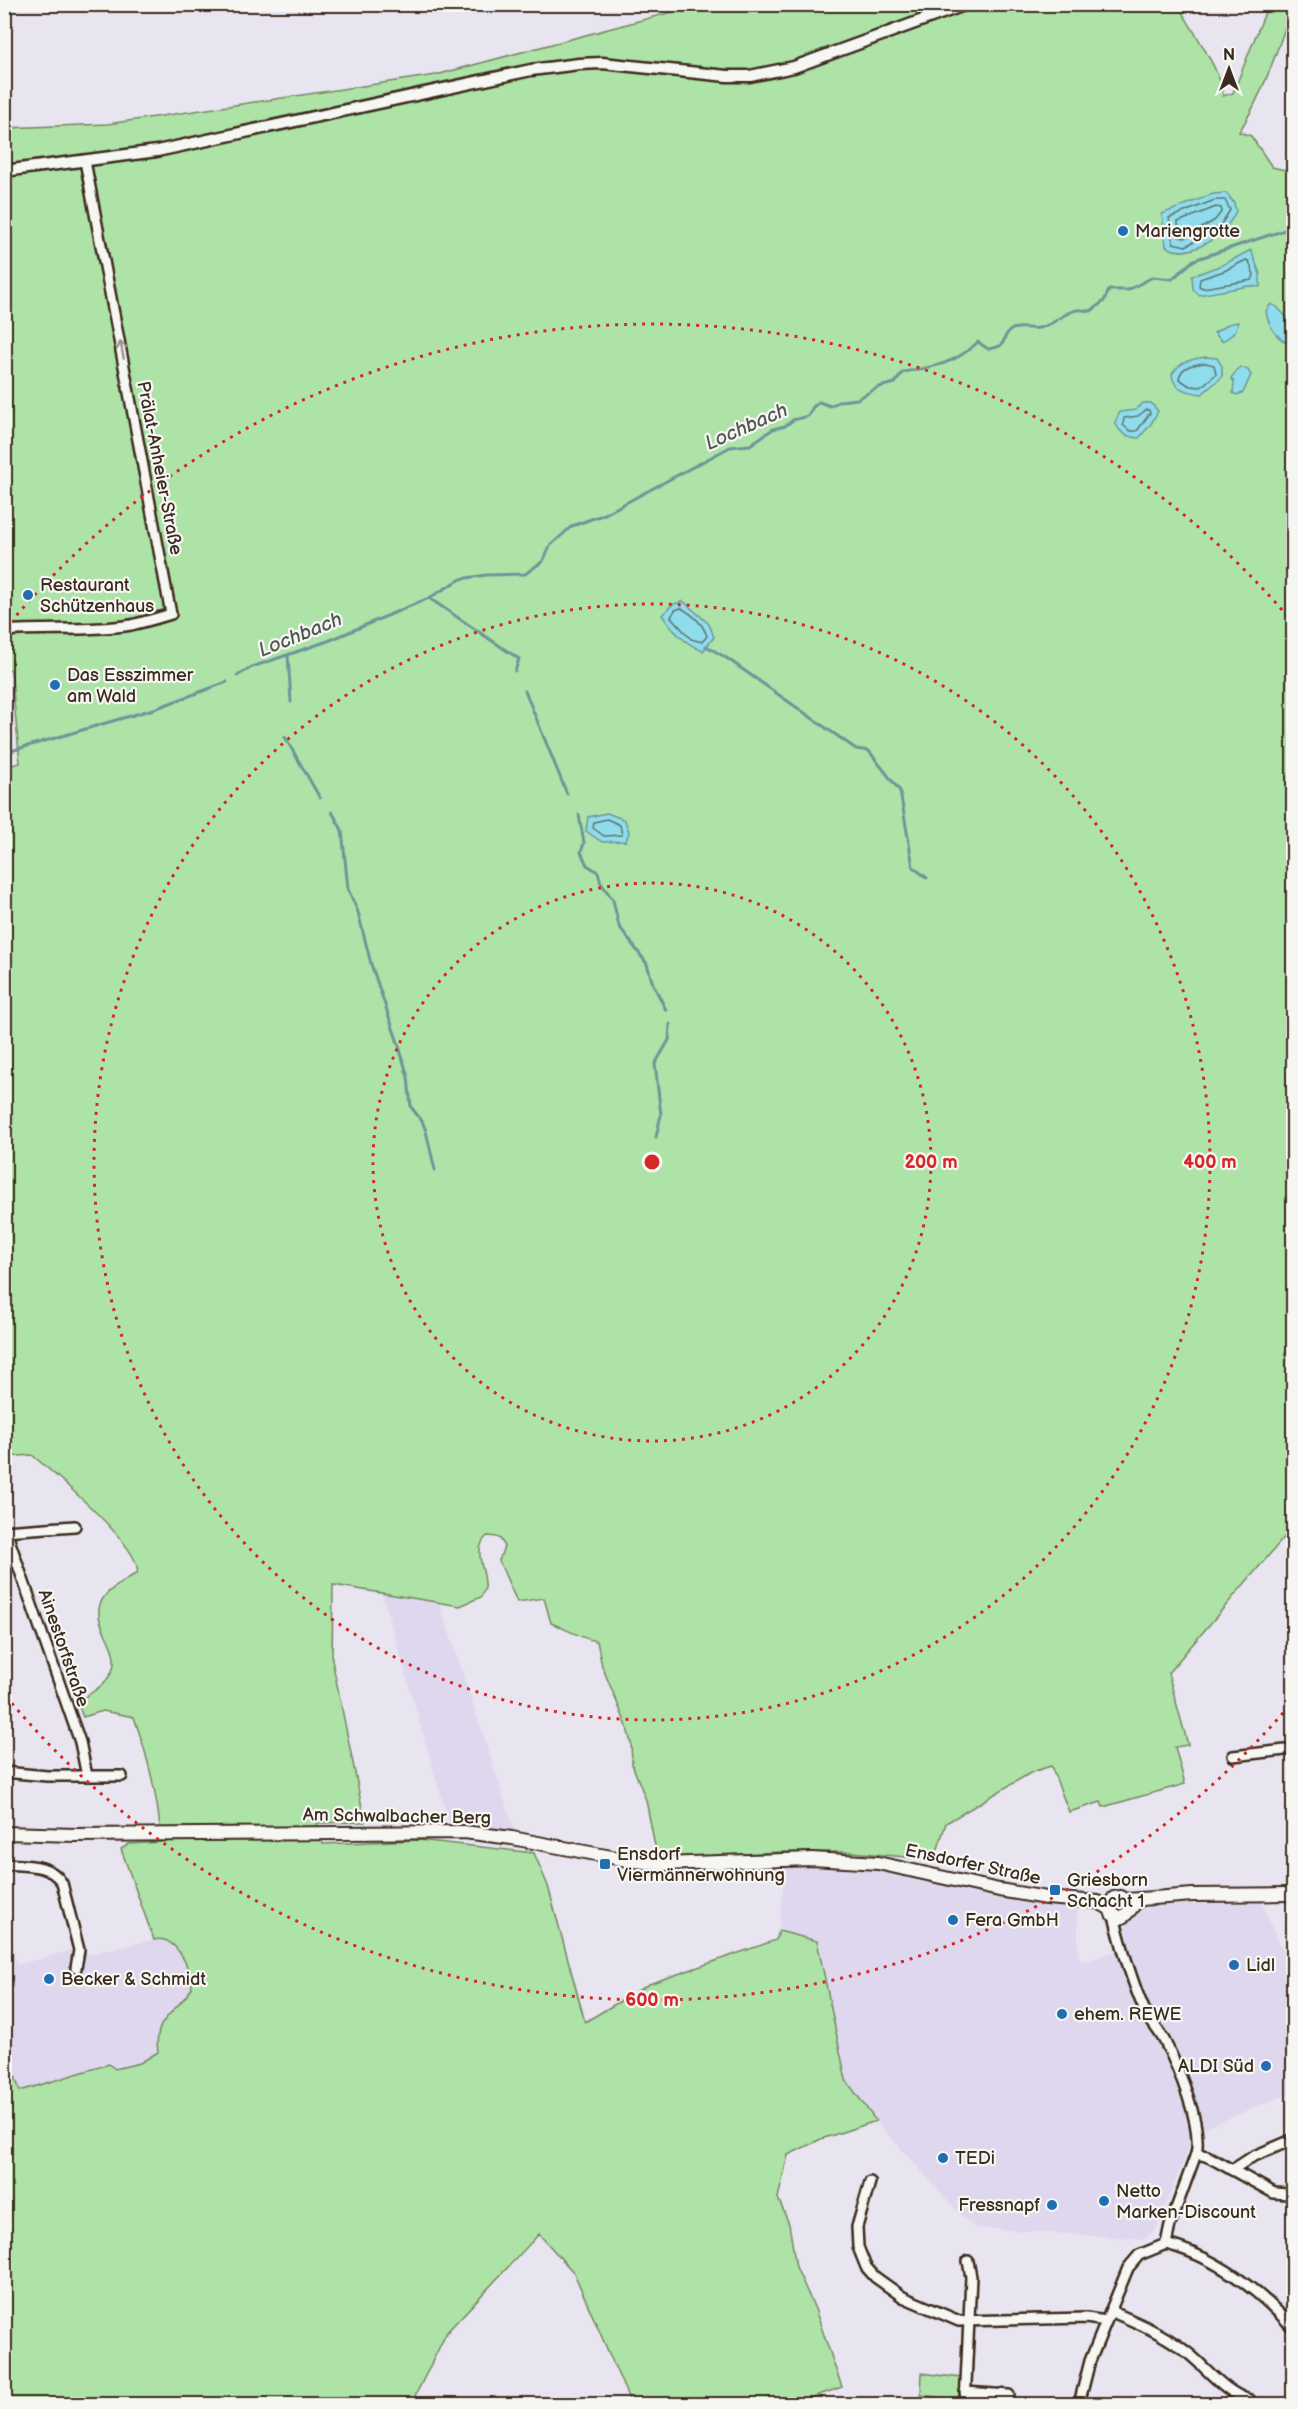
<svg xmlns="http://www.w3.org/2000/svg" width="1298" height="2409" viewBox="0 0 1298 2409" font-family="'Balsamiq Sans',sans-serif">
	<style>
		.built { fill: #ded7ee }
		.green { fill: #ade3a6; stroke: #748662; stroke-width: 1.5; fill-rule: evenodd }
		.water { fill: #8fddec; stroke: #6d959a; stroke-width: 1.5 }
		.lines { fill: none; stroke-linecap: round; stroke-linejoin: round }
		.shore { stroke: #5d7270; stroke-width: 1.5 }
		.stream { stroke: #6d959a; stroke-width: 3 }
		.minor-casing { stroke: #3b2a1e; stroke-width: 14 }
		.tertiary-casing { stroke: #3b2a1e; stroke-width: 15 }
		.secondary-casing { stroke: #3b2a1e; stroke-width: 16 }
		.minor { stroke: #f6f6f2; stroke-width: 9 }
		.tertiary { stroke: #f6f6f2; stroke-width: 10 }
		.secondary { stroke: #f6f6f2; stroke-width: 12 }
		.oneway { stroke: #989088 }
		.ring { fill: none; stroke: #d62828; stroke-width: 3; stroke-dasharray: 3 6 }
		.poi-dot { fill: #1f6fb2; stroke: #f6f6f2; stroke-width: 2 }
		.labels { text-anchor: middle; stroke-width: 4.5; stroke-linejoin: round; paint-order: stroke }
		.poi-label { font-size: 18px; fill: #3b2a1e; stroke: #f6f6f2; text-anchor: start }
		.street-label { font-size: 18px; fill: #3b2a1e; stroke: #f6f6f2 }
		.water-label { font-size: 20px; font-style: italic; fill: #505752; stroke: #f6f6f2 }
		.centre { fill: #d62828; stroke: #f6f6f2; stroke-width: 3 }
		.ring-label { font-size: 18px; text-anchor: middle; font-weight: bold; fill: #d62828; stroke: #f6f6f2; stroke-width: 4.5; stroke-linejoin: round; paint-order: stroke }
	</style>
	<rect width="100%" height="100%" fill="#e8e4f0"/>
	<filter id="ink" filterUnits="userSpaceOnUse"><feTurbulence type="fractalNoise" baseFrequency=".0167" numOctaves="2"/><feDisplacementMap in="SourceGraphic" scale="12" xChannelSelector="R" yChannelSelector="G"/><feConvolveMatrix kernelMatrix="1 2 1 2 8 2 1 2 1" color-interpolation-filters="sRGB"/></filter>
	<g filter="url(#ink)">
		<g class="built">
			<path d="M382 1593 439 1602 515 1832 450 1826Z"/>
			<path d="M830 1865 908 1876 1044 1905 1077 1907 1079 1959 1086 1961 1116 1951 1126 1923 1144 1905 1261 1903 1293 1974V2092L1201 2129V2135L1191 2143 1155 2231 1144 2239 976 2228 962 2216 876 2121 846 2080 817 1941 779 1931 785 1866Z"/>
			<path d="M4 1910 17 1965 72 1950 86 1955 160 1938 170 1941 185 1963 192 1988 156 2036 158 2052 140 2063 115 2069 109 2065 20 2091 15 2076 5 2082Z"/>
		</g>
		<g class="green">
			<path d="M702 4 1178 5C1189 25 1224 75 1223 96L1233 93 1268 5H1293C1278 48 1264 93 1239 132L1251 136 1272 167 1294 172 1293 1527 1168 1673 1188 1745 1175 1747 1185 1784 1103 1807 1101 1802 1069 1812 1051 1766 1032 1772 946 1823 936 1855 927 1859 852 1852H779L674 1858 657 1856 646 1800 632 1764 631 1743 626 1724 602 1666 597 1641C587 1641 562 1627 551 1623L544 1598 517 1602 499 1561 504 1546C501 1537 497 1536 487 1536 471 1551 487 1571 485 1588 484 1591 482 1594 481 1597L460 1606 333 1585 332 1660 365 1822 317 1823 323 1844 419 1840 534 1853 548 1886 585 2022 649 1984 776 1940 779 1931 817 1941 846 2080 876 2121 821 2139 788 2155 778 2198 789 2224 796 2267 815 2309 842 2387 793 2404H631L574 2273 539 2234 447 2332 411 2404H5V2082L15 2076 20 2091 109 2064 115 2069 140 2063 158 2052C153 2018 175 2014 192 1988 191 1969 176 1934 154 1940L121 1849 129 1844 161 1842C159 1799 148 1757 134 1717L103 1711 83 1717 77 1701C157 1661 79 1631 104 1597 112 1587 127 1579 137 1573 144 1548 52 1472 32 1455L5 1457 4 767 20 763 11 670 4 668 5 128 108 124 436 75ZM1226 193 1234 203 1225 230C1207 242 1186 260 1166 246V239C1184 215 1194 196 1226 193Z"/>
			<path d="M922 2373 961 2378 959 2400 921 2395Z"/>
		</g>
		<g class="water">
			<path d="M1226 193 1234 203 1236 211C1227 234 1189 262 1166 246L1162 214 1213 194Z"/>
			<path d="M1251 250 1260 274V287L1249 286 1199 295 1193 289 1192 276 1222 265Z"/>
			<path d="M1271 304 1277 307 1293 324V340L1289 344C1276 338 1268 325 1266 311Z"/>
			<path d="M1238 322C1237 332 1231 337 1222 341L1214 333 1228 324Z"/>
			<path d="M1206 357 1217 358 1222 366V377L1202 394C1188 392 1173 390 1172 374 1181 361 1191 359 1206 357Z"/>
			<path d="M1240 367 1248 370 1251 375 1243 393 1237 395 1233 393 1234 382 1231 378Z"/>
			<path d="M1143 403H1151L1158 411 1151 424 1139 438C1127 437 1120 434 1115 422L1120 412 1136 410Z"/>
			<path d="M683 601 709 624 714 637 703 651C684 643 673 631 662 615L672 605Z"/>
			<path d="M607 813 625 820 629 832 626 841 602 842 586 831 588 817Z"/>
		</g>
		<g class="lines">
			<g class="shore">
				<path d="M1215 200H1225L1230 210 1220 226 1186 246 1173 243 1169 218Z"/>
				<path d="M1216 207 1221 208 1222 211 1215 220 1185 238 1179 237 1178 222Z"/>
				<path d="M1246 260 1249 261 1254 275 1252 280 1203 288 1199 286 1200 279 1224 271Z"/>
				<path d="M1206 363 1214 365 1216 374 1201 387 1190 386 1179 379C1180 366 1195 364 1206 363Z"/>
				<path d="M1146 410H1149L1150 413 1137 431H1130L1123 425 1124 418 1138 416Z"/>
				<path d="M681 608C692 614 703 624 707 636L702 642 691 639 671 617 675 610Z"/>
				<path d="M607 819 620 825 622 835 604 836 593 828 594 822Z"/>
			</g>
			<g class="stream">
				<path d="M429 598 519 659 515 671"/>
				<path d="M706 646 725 657 856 749 869 751 900 791 913 867 927 878"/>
				<path d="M288 655 291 702"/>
				<path d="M237 676 252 667 328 641 429 598 461 579 486 575 525 574 543 561 550 546 572 526 605 514 730 447 750 445 773 429 785 426 793 420 808 416 813 407 819 402 830 406 840 401 857 399 879 387 895 383 903 372C934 367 955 364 978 342L988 349C1011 346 999 338 1011 330 1019 325 1030 330 1039 328 1053 326 1063 312 1077 310 1081 309 1087 311 1091 311L1104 301 1109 290H1128L1153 277 1172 279 1194 260 1294 227"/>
				<path d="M525 691 567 794"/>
				<path d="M285 737 320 798"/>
				<path d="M4 753 157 708 227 682"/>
				<path d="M332 812 342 830 348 889 358 912 371 964 398 1043 408 1077 411 1107 422 1121 426 1131 435 1170"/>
				<path d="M579 815 584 843 581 852 587 865 598 872 601 883 613 900 619 926 647 964 653 984 666 1010"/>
				<path d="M656 1137 661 1115 655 1064 669 1040 670 1024"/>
			</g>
			<g class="minor-casing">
				<g id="minor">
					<path d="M4 631C46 627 89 632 131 625 144 622 158 618 171 614L85 161"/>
					<path d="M4 1531 75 1526"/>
					<path d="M6 1531 80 1742 87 1776"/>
					<path d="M1233 1756 1294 1749"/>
					<path d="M4 1772 47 1776H122"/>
					<path d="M4 1864C26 1866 50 1863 62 1883L79 1950 76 1968"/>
					<path d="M1114 1916C1122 1947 1131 1980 1144 2009 1149 2020 1158 2029 1164 2040 1178 2067 1203 2125 1196 2154L1170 2225 1166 2244"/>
					<path d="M1196 2154 1207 2156 1274 2193 1288 2194"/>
					<path d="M1232 2170 1252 2157 1294 2139"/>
					<path d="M870 2182 857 2227 858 2247 866 2267 875 2277 903 2297 959 2321 1086 2318 1106 2321"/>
					<path d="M1166 2244C1216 2257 1260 2291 1294 2329"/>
					<path d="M1110 2311C1136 2322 1162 2333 1184 2350 1206 2366 1224 2393 1250 2400"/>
					<path d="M965 2392 1009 2395"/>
					<path d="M965 2404 971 2277 968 2261"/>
					<path d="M1079 2404 1090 2361 1128 2268 1139 2255 1166 2244"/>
				</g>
			</g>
			<g class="tertiary-casing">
				<path id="tertiary" d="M4 171 157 151 531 70 579 64 602 63 727 76H750L794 67 967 4"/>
			</g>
			<g class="secondary-casing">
				<g id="secondary">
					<path d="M4 1833 76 1835 464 1832 512 1838 627 1860 661 1864 812 1859 878 1863 999 1890 1046 1898 1098 1902 1109 1908"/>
					<path d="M1127 1900 1193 1895 1294 1894"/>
					<path d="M1130 1910 1129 1902 1121 1897 1114 1898 1109 1905 1112 1914 1120 1918C1131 1914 1131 1903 1142 1899"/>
				</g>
			</g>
			<use href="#minor" class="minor"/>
			<use href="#tertiary" class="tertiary"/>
			<use href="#secondary" class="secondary"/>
		</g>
		<defs><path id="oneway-shaft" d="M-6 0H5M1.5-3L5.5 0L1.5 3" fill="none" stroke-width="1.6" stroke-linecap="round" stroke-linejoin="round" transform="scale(1.5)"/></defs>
		<use class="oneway" href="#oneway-shaft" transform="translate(122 350) rotate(-101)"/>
	</g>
	<g class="ring">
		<circle cx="652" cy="1162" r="279"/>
		<circle cx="652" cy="1162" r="558"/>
		<path d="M1289 1706A838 838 0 0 1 5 1695M5 629A838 838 0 0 1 1289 618"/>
	</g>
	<g class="poi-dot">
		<circle cx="1123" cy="231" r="6"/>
		<circle cx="28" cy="595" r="6"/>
		<circle cx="55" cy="685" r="6"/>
		<rect x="599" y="1858" width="12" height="12" rx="3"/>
		<rect x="1049" y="1884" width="12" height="12" rx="3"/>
		<circle cx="953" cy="1920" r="6"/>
		<circle cx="1234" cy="1965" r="6"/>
		<circle cx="49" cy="1979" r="6"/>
		<circle cx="1062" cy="2014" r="6"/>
		<circle cx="1266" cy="2066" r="6"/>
		<circle cx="943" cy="2158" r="6"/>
		<circle cx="1104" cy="2201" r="6"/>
		<circle cx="1052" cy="2205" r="6"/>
	</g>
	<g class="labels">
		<g class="poi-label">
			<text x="1135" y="237">Mariengrotte</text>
			<text x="40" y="591">Restaurant<tspan x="40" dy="21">Schützenhaus</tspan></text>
			<text x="67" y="681">Das Esszimmer<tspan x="67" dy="21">am Wald</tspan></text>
			<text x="617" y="1860">Ensdorf<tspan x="617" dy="21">Viermännerwohnung</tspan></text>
			<text x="1067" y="1886">Griesborn<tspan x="1067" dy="21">Schacht 1</tspan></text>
			<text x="965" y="1926">Fera GmbH</text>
			<text x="1246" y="1971">Lidl</text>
			<text x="61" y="1985">Becker &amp; Schmidt</text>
			<text x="1074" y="2020">ehem. REWE</text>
			<text x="1254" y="2072" text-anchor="end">ALDI Süd</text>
			<text x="955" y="2164">TEDi</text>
			<text x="1116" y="2197">Netto<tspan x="1116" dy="21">Marken-Discount</tspan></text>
			<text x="1040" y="2211" text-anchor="end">Fressnapf</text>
		</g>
		<g class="street-label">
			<text transform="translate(160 468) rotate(79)" y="6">Prälat-Anheier-Straße</text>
			<text transform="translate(64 1648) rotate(71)" y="6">Ainestorfstraße</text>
			<text transform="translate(397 1816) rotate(1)" y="6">Am Schwalbacher Berg</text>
			<text transform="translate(973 1864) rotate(12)" y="6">Ensdorfer Straße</text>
		</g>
		<g class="water-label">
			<text transform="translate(746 426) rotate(-24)" y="7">Lochbach</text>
			<text transform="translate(300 634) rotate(-22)" y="7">Lochbach</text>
		</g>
	</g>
	<circle cx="652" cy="1162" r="9" class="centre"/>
	<g class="ring-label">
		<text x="931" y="1168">200 m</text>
		<text x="1210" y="1168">400 m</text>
		<text x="652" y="2006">600 m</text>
	</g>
	<rect width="1298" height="2409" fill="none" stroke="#f6f6f2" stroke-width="24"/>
	<rect x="12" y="12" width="1274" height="2385" fill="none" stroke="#3b2a1e" stroke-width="2" filter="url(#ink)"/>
	<g transform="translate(1229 69)" stroke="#f6f6f2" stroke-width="4.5" paint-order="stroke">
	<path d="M0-4.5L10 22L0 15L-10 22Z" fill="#3b2a1e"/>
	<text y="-9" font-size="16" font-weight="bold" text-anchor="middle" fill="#3b2a1e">N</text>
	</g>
</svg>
